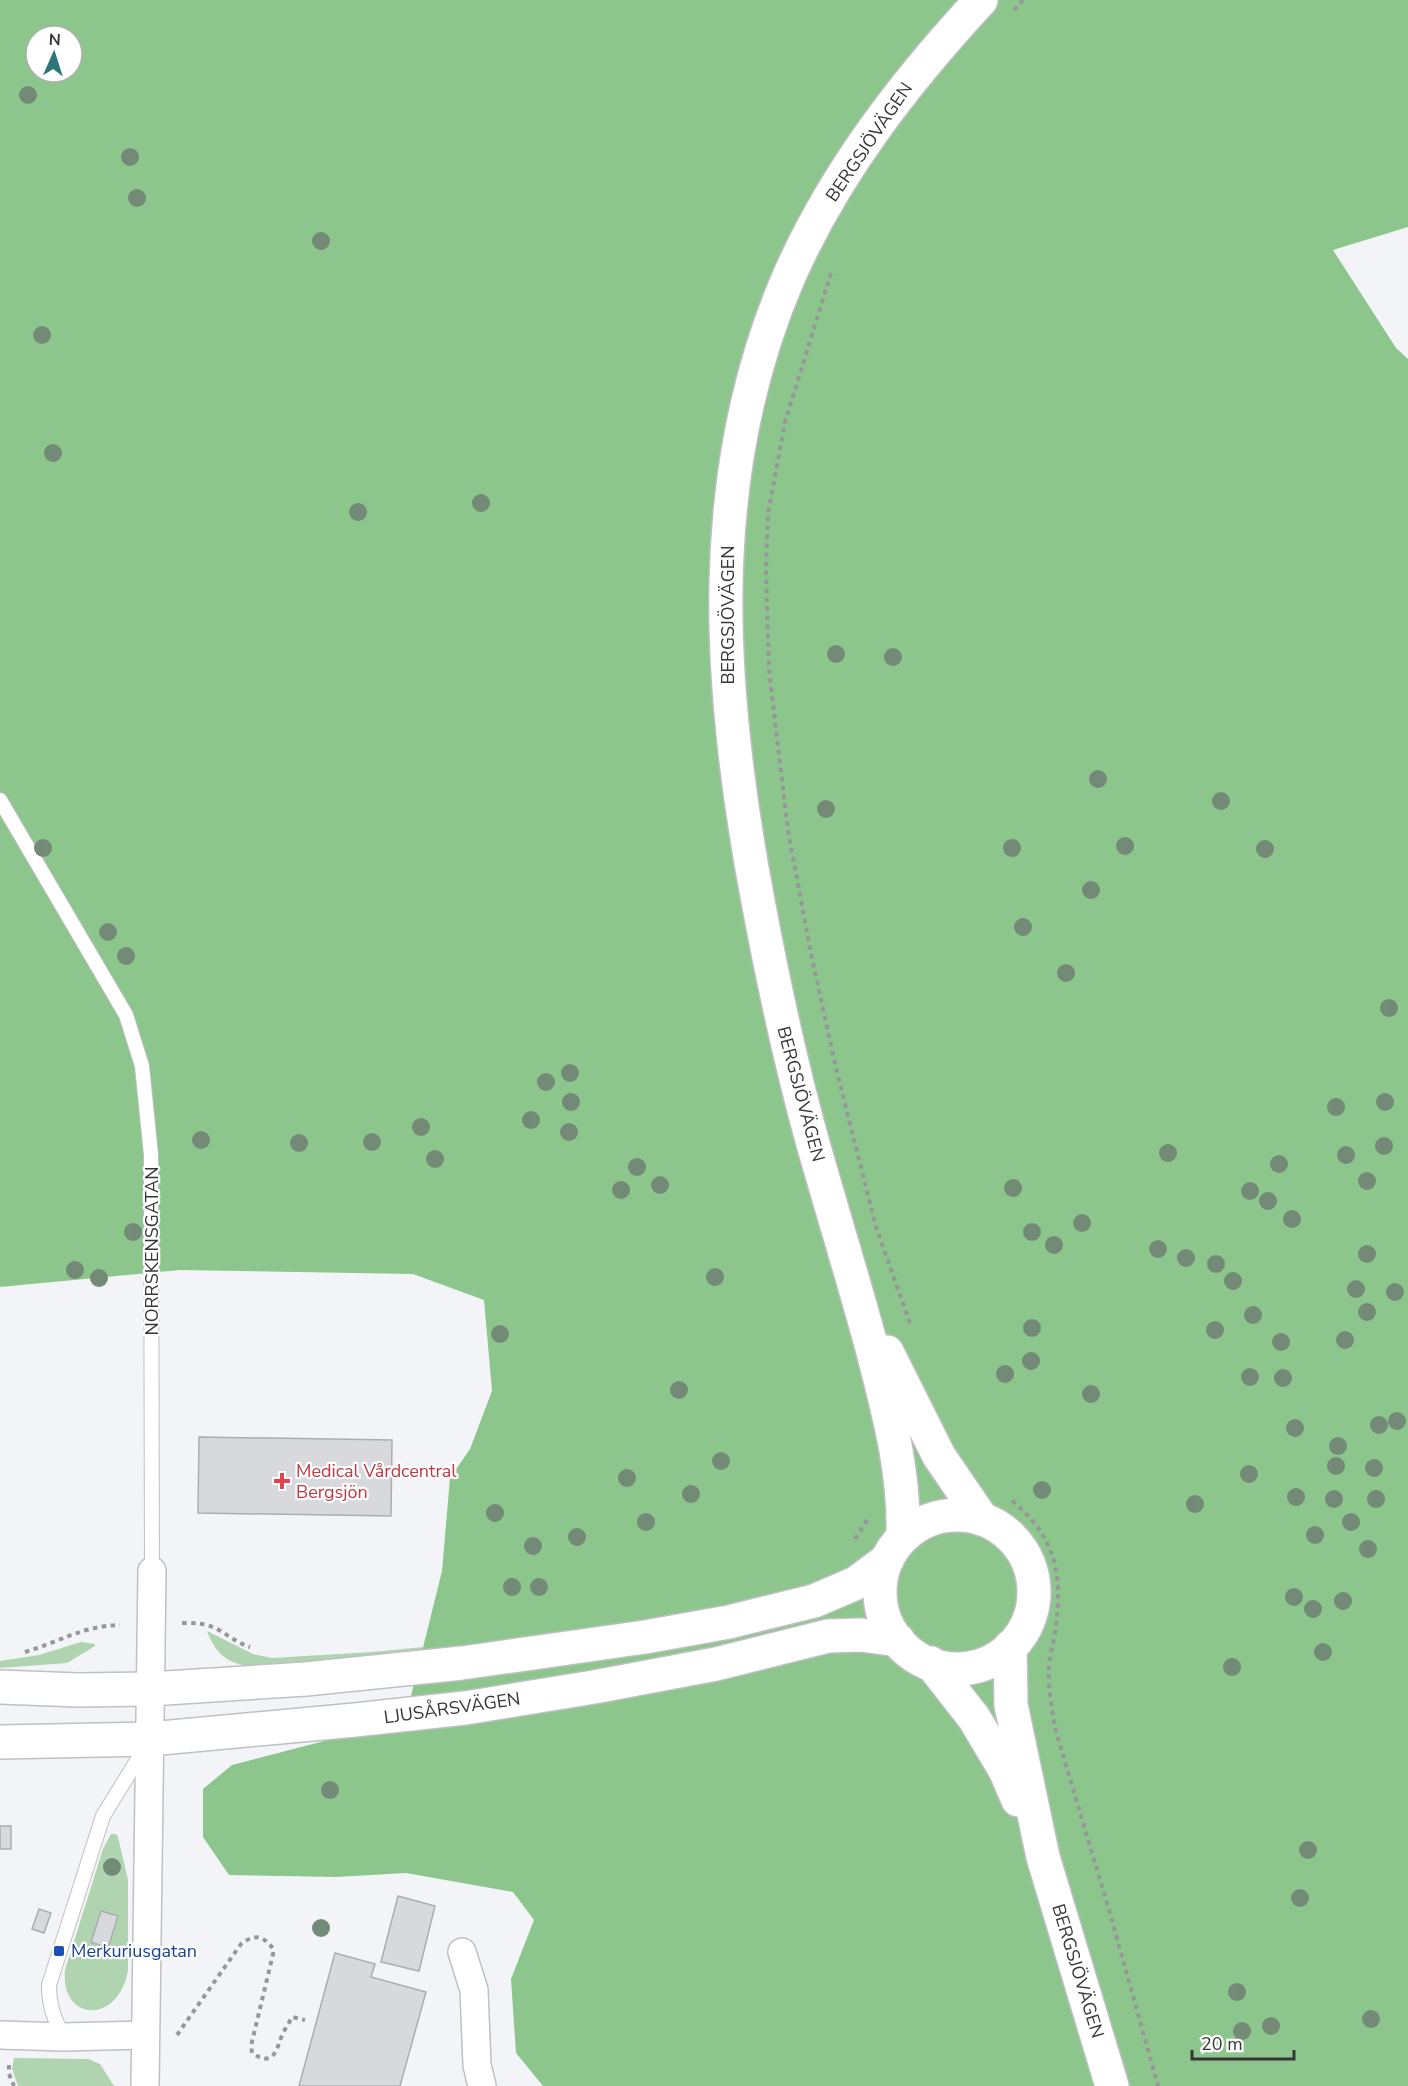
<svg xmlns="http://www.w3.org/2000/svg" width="1408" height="2086" viewBox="0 0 1408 2086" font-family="'Nunito Sans',sans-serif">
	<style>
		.green { fill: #afd4af }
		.forest { fill: #8dc68d; fill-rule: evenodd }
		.building { fill: #d8d9dc; stroke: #acadaf; stroke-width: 1.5 }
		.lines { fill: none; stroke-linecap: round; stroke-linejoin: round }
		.lane-casing { stroke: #bfc0c2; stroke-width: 16 }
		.street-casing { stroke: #bfc0c2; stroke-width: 30 }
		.secondary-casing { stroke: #bfc0c2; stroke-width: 36 }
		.path { stroke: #97979a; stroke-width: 4; stroke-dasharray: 4.5 4.5; stroke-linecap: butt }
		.lane { stroke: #fff; stroke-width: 14 }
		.street { stroke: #fff; stroke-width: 27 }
		.secondary { stroke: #fff; stroke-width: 33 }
		.tree { fill: #738a77 }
		.health-dot { fill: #e0444e; stroke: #fff; stroke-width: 2 }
		.transit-dot { fill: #1a4fb4; stroke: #fff; stroke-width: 2 }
		.labels { text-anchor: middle; stroke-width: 4.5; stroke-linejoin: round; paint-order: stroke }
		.street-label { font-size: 18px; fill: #363637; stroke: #fff }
		.health-label { font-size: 18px; fill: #be3a42; stroke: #fff; text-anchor: start }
		.transit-label { font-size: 18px; fill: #164399; stroke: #fff; text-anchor: start }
	</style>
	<rect width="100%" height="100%" fill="#f3f4f7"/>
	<g class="green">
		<path d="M207 1631 253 1654 272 1658 372 1652 495 1640V1646L260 1668C233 1665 217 1659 207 1631Z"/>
		<path d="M81 1642 95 1644V1646L67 1663 0 1668V1661L39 1655Z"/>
		<path d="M111 1834H116L118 1837 128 1880V1971C117 2026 60 2021 65 1970L103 1849Z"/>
		<path d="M14 2058 88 2059 100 2064 114 2086H18L12 2069Z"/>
	</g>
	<path class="forest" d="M0 0H1408V227L1333 250 1396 348 1408 359V2086H543L516 2053 511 1979 534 1920 513 1892 406 1873 336 1877 229 1875 203 1837V1789L232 1765 405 1720 442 1571 450 1478 470 1449 492 1391 484 1300 413 1274 180 1270 0 1287ZM36 36H72V72H36Z"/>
	<g class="building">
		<path d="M199 1437 392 1440 391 1516 198 1513Z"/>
		<rect x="0" y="1826" width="11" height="23"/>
		<path d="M398 1896 435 1906 419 1971 381 1962Z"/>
		<path d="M39 1909 51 1913 44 1933 32 1929Z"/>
		<path d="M101 1911 118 1916 108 1948 91 1942Z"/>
		<path d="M335 1953 375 1964 371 1977 426 1992 400 2086H299Z"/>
	</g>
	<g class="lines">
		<g class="lane-casing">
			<g id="lane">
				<path d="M0 800 126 1015 142 1066 151 1155 152 1571"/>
				<path d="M64 2037C54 2020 49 2005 49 1985L103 1816 146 1746"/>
			</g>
		</g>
		<g class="street-casing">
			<g id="street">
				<path d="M462 1952 474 1990 477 2065 482 2086"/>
				<path d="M0 2035 64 2037 144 2035"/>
				<path d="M145 2086 152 1571"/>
			</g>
		</g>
		<g class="secondary-casing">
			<g id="secondary">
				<path d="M887 1352 939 1456 982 1519"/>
				<circle cx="957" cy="1592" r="77"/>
				<path d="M903 1537C905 1473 889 1414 873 1352 854 1281 832 1211 812 1140 790 1061 773 981 758 901 718 691 702 475 790 274 836 171 905 82 981 0"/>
				<path d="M1010 1647 1011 1705 1043 1857 1112 2086"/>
				<path d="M931 1663 974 1718 1005 1770 1018 1800"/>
				<path d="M0 1687 78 1690 150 1689 306 1679 462 1663 645 1637 729 1622 814 1601 856 1583 887 1560"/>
				<path d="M0 1742 150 1739 355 1720 465 1708 594 1687 716 1664 828 1636 861 1635 898 1640"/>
			</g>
		</g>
		<g class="path">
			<path d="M1014 10 1023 0"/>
			<path d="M831 273 785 422 768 514 766 569 769 670 788 831 811 954 836 1068 876 1227 911 1326"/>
			<path d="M1012 1501C1058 1539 1063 1577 1055 1633 1053 1645 1049 1657 1049 1669 1048 1689 1052 1709 1055 1728L1111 1917 1158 2086"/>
			<path d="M855 1539 867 1520"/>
			<path d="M182 1623C194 1623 204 1623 215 1628 227 1634 237 1643 250 1647"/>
			<path d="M25 1652C59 1642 82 1626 120 1625"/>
			<path d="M177 2035 241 1944C256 1933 264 1936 274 1950L251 2046 252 2053C273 2067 276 2052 282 2035 285 2029 289 2023 292 2017L305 2020"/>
			<path d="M9 2065V2074L14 2086"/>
		</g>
		<use href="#lane" class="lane"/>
		<use href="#street" class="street"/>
		<use href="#secondary" class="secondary"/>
	</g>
	<g class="tree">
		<circle cx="28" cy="95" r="9"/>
		<circle cx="130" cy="157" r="9"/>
		<circle cx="137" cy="198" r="9"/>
		<circle cx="321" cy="241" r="9"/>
		<circle cx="42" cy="335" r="9"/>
		<circle cx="53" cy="453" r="9"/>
		<circle cx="481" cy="503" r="9"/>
		<circle cx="358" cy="512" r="9"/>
		<circle cx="836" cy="654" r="9"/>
		<circle cx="893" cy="657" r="9"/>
		<circle cx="1098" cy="779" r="9"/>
		<circle cx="1221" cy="801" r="9"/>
		<circle cx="826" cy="809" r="9"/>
		<circle cx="1125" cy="846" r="9"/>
		<circle cx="43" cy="848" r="9"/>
		<circle cx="1012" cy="848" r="9"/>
		<circle cx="1265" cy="849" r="9"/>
		<circle cx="1091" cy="890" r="9"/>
		<circle cx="1023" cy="927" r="9"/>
		<circle cx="108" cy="932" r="9"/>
		<circle cx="126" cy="956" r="9"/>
		<circle cx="1066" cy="973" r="9"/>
		<circle cx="1389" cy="1008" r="9"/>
		<circle cx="570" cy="1073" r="9"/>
		<circle cx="546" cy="1082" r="9"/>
		<circle cx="571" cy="1102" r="9"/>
		<circle cx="1385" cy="1102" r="9"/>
		<circle cx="1336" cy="1107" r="9"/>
		<circle cx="531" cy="1120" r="9"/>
		<circle cx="421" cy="1127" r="9"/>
		<circle cx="569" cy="1132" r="9"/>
		<circle cx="201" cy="1140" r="9"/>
		<circle cx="372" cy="1142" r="9"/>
		<circle cx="299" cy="1143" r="9"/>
		<circle cx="1384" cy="1146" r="9"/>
		<circle cx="1168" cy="1153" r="9"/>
		<circle cx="1346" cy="1155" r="9"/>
		<circle cx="435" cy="1159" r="9"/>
		<circle cx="1279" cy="1164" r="9"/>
		<circle cx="637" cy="1167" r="9"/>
		<circle cx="1367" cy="1181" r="9"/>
		<circle cx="660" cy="1185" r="9"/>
		<circle cx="1013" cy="1188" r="9"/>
		<circle cx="621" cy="1190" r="9"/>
		<circle cx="1250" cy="1191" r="9"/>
		<circle cx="1268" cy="1201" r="9"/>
		<circle cx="1292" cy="1219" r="9"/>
		<circle cx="1082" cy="1223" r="9"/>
		<circle cx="133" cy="1232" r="9"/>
		<circle cx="1032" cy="1232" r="9"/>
		<circle cx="1054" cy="1245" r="9"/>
		<circle cx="1158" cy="1249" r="9"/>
		<circle cx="1367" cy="1254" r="9"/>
		<circle cx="1186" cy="1258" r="9"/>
		<circle cx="1216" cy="1264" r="9"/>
		<circle cx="75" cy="1270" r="9"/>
		<circle cx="715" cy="1277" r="9"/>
		<circle cx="99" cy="1278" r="9"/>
		<circle cx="1233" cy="1281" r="9"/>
		<circle cx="1356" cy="1289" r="9"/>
		<circle cx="1395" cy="1292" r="9"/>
		<circle cx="1367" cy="1312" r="9"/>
		<circle cx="1253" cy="1315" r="9"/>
		<circle cx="1032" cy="1328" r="9"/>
		<circle cx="1215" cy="1330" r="9"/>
		<circle cx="500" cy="1334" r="9"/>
		<circle cx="1345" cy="1340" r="9"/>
		<circle cx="1281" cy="1342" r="9"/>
		<circle cx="1031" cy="1361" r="9"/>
		<circle cx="1005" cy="1374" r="9"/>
		<circle cx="1250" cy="1377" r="9"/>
		<circle cx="1283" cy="1378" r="9"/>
		<circle cx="679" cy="1390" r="9"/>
		<circle cx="1091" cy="1394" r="9"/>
		<circle cx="1397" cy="1421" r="9"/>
		<circle cx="1379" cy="1425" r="9"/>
		<circle cx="1295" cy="1428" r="9"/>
		<circle cx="1338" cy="1446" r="9"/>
		<circle cx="721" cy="1461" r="9"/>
		<circle cx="1336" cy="1466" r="9"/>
		<circle cx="1374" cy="1468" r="9"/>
		<circle cx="1249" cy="1474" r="9"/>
		<circle cx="627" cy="1478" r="9"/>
		<circle cx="1042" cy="1490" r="9"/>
		<circle cx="691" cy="1494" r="9"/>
		<circle cx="1296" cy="1497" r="9"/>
		<circle cx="1334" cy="1499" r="9"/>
		<circle cx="1376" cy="1499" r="9"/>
		<circle cx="1195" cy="1504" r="9"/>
		<circle cx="495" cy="1513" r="9"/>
		<circle cx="646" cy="1522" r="9"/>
		<circle cx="1351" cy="1522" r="9"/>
		<circle cx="1315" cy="1535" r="9"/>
		<circle cx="577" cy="1537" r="9"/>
		<circle cx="533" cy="1546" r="9"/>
		<circle cx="1368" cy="1549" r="9"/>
		<circle cx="512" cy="1587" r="9"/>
		<circle cx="539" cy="1587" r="9"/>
		<circle cx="1294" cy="1597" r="9"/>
		<circle cx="1343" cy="1601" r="9"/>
		<circle cx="1313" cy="1609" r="9"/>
		<circle cx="1323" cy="1652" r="9"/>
		<circle cx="1232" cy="1667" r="9"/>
		<circle cx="330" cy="1790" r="9"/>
		<circle cx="1308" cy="1850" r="9"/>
		<circle cx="112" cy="1867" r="9"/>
		<circle cx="1300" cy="1898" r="9"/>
		<circle cx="321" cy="1928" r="9"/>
		<circle cx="1237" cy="1992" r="9"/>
		<circle cx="1371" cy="2019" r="9"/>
		<circle cx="1271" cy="2026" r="9"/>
		<circle cx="1242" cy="2031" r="9"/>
	</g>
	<path class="health-dot" d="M279 1472h6v6h6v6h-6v6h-6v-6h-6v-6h6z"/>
	<rect class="transit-dot" x="53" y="1945" width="12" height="12" rx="3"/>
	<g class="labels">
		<g class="street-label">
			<text transform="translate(869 142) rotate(-56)" y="6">BERGSJÖVÄGEN</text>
			<text transform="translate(728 615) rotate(-90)" y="6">BERGSJÖVÄGEN</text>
			<text transform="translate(801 1094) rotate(75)" y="6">BERGSJÖVÄGEN</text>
			<text transform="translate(152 1251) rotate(-90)" y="6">NORRSKENSGATAN</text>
			<text transform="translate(452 1708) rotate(-8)" y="6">LJUSÅRSVÄGEN</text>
			<text transform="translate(1078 1971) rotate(73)" y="6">BERGSJÖVÄGEN</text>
		</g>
		<g class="health-label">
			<text x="296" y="1477">Medical Vårdcentral<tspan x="296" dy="21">Bergsjön</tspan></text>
		</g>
		<g class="transit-label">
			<text x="71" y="1957">Merkuriusgatan</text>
		</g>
	</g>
	<g transform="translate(54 54) rotate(3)"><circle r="28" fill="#ffffff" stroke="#afafaf" stroke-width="1.5"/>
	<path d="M0-4.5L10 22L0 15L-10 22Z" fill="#2c7678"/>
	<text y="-9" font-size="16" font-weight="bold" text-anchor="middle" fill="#363637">N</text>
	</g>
	<path d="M1192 2050v9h102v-9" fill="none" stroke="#363637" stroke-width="3"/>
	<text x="1201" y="2050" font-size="18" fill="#363637" stroke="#ffffff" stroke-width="4.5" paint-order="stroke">20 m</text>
</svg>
